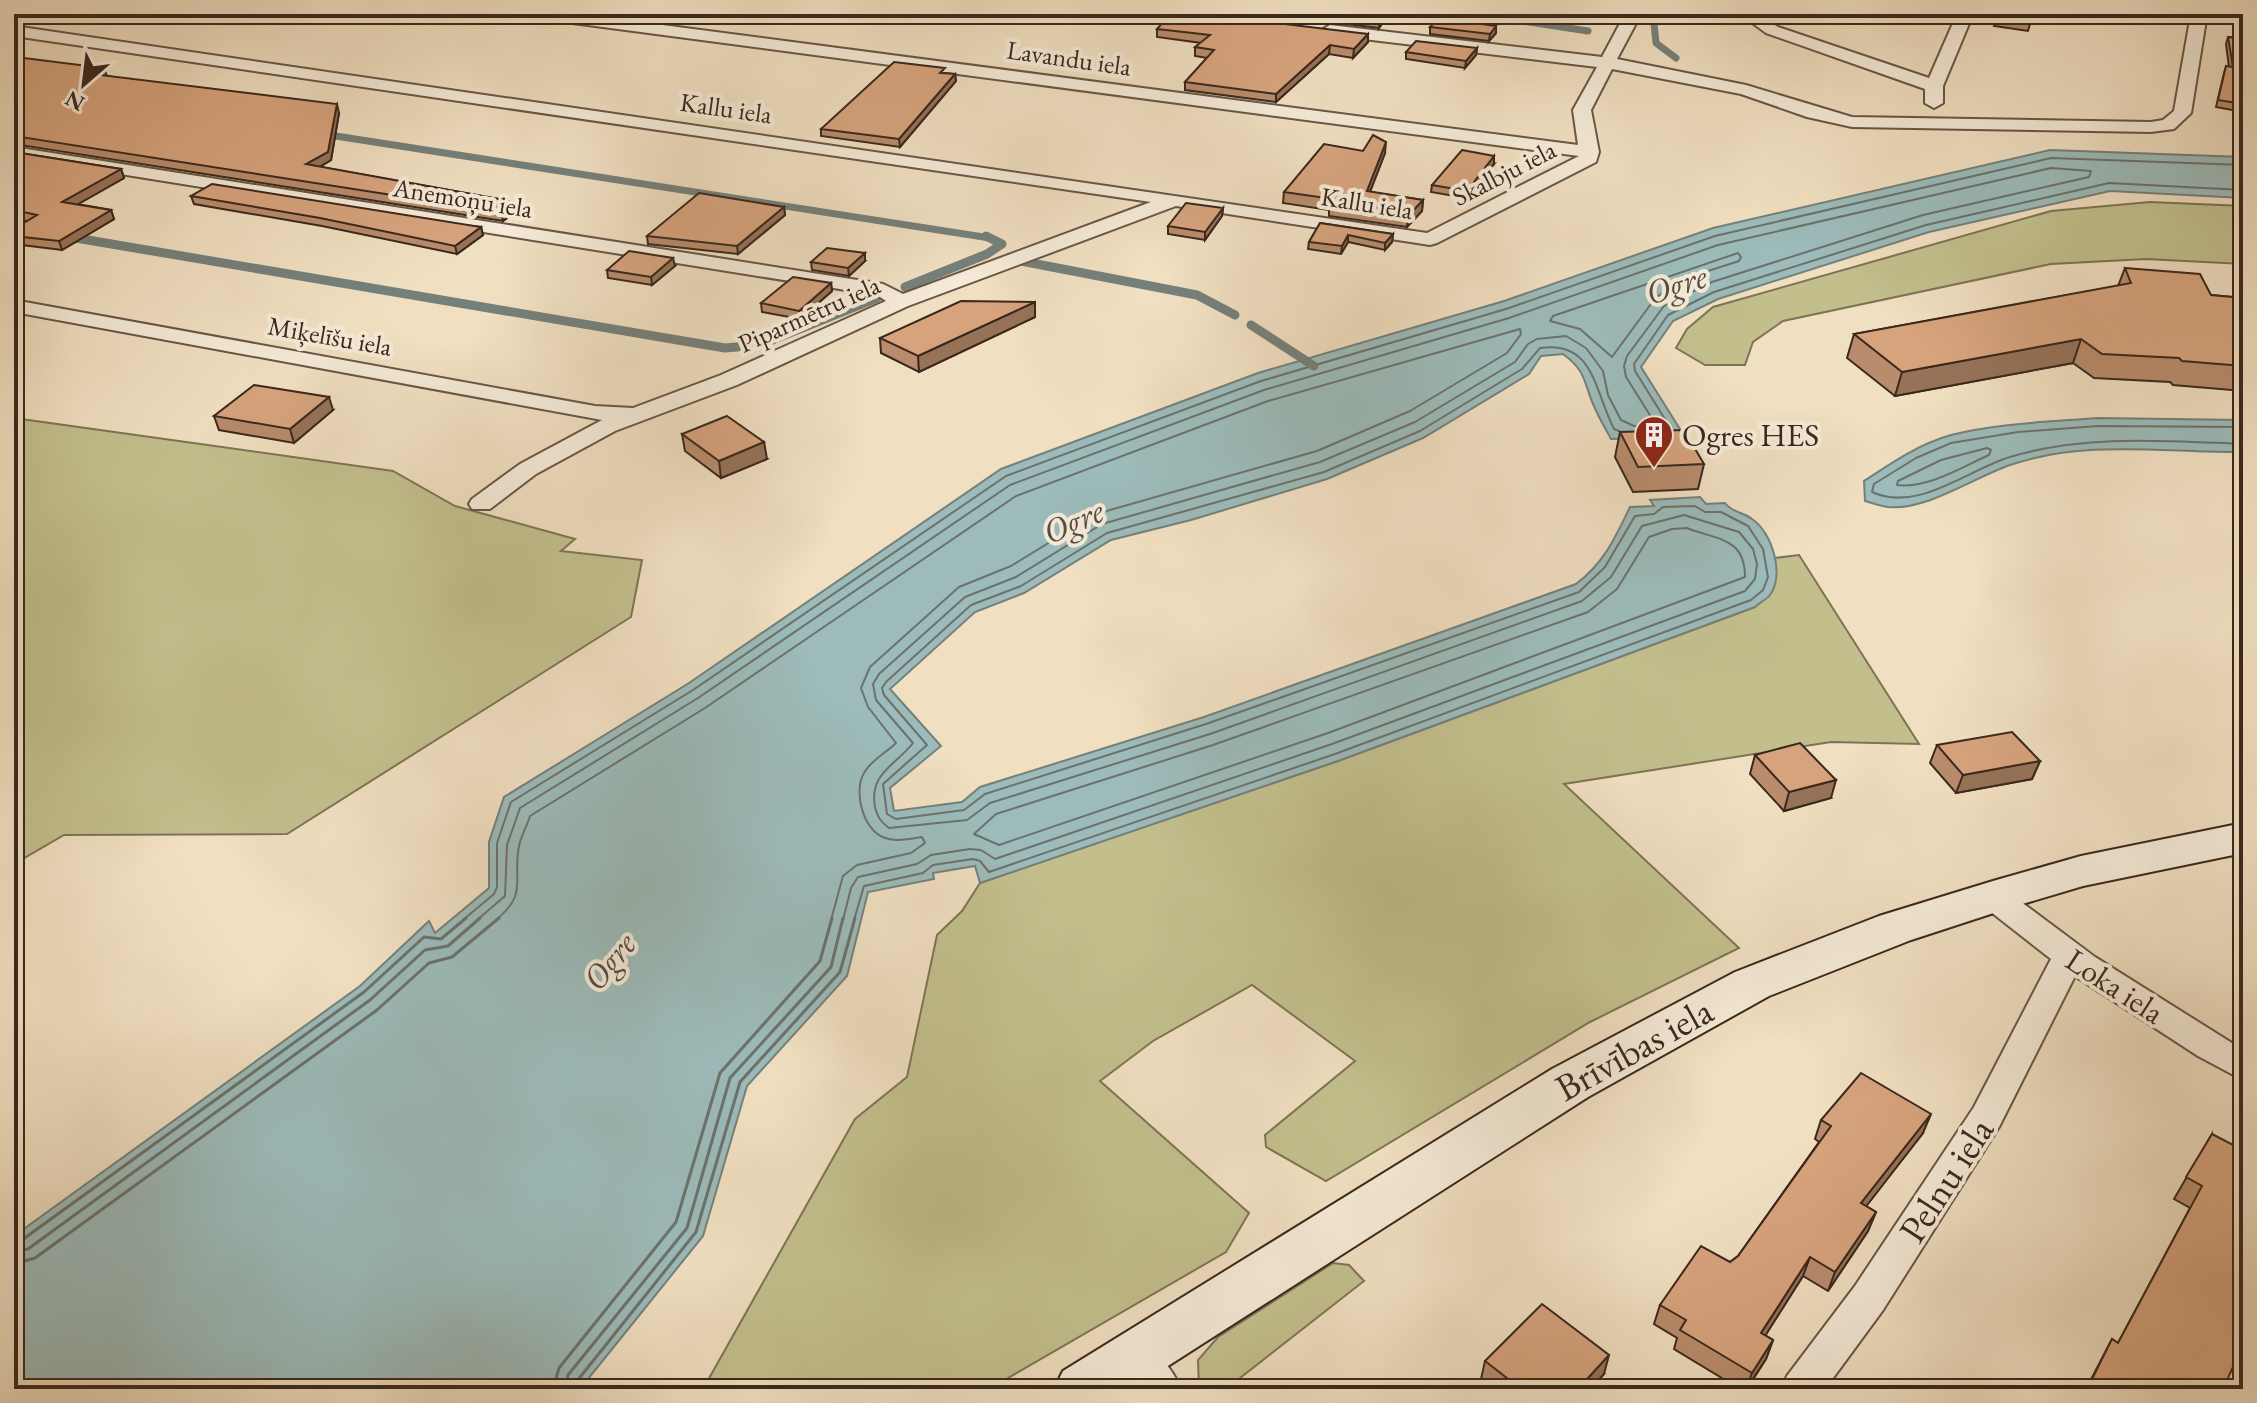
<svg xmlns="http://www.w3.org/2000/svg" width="2257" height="1403" viewBox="0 0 2257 1403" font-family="'EB Garamond',serif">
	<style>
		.green { fill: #c2bf8d; stroke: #7e7455; stroke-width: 2 }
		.water { fill: #9cbbba; stroke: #75807b; stroke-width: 2 }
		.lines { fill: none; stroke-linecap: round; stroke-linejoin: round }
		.shore-far1 { stroke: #6b726c; stroke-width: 2 }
		.shore { stroke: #6b726c; stroke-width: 3 }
		.stream-far1 { stroke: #75807b; stroke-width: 7 }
		.stream { stroke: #75807b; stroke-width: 9 }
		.street-casing { stroke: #685646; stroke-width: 4 }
		.secondary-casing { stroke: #3a281d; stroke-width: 4 }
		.street { fill: #f5ead7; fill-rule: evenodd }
		.secondary { fill: #f5ead7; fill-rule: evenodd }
		.wall { fill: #b88c6c; stroke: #3a281d; stroke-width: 2 }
		.shaded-wall { fill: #967258; stroke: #3a281d; stroke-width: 2 }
		.building { fill: #d6a37d; stroke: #3a281d; stroke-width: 2 }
		.labels { text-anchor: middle; stroke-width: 8; stroke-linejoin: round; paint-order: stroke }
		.far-street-label { font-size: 26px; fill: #3a281d; stroke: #f5ead7 }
		.poi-label { font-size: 32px; fill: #3a281d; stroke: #f5ead7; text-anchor: start }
		.street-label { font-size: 32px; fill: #3a281d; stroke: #f5ead7 }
		.water-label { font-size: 34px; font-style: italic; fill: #524d44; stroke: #f5ead7 }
		.near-street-label { font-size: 38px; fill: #3a281d; stroke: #f5ead7 }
	</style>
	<rect width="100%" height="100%" fill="#f0dfc1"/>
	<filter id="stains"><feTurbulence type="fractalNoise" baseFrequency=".0025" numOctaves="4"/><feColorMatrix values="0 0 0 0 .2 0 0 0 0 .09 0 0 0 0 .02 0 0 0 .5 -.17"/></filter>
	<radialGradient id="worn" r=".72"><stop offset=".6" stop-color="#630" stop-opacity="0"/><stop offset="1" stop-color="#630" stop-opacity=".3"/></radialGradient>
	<g class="green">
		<path d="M2150 202 2243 206V264L2146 259 2051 264 1783 321 1753 342 1745 365H1705L1676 348 1687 329 1713 307 2051 211Z"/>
		<path d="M14 418 393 471 455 506 575 539 561 551 642 560 631 617 287 834 64 835 14 864Z"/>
		<path d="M1799 555 1919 744 1831 742 1564 784 1739 948 1590 1022 1326 1181 1266 1147 1265 1135 1355 1061 1252 985 1153 1041 1100 1081 1249 1213 1226 1252 989 1389H703L855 1119 907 1077 937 935 962 911 980 883 1338 761 1755 607C1774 592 1776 581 1775 558Z"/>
		<path d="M1333 1263 1349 1265 1364 1281 1226 1389H1199L1198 1360 1218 1337Z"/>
	</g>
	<g class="water">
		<path d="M2050 150 2243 157V198L2110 191 1929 232 1718 299 1673 321 1641 367 1685 437 1611 439C1605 428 1598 416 1593 404 1583 380 1586 371 1563 354L1541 356 1529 374 1423 438 1327 479 1191 520 1111 540 1024 593 975 612 890 689 941 746 890 788 894 811 962 802 980 787 1204 717 1576 584C1604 563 1615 538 1630 507L1654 506 1650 500 1700 497 1706 504 1725 503C1733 513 1743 512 1752 519 1772 532 1785 575 1770 595 1767 599 1759 603 1755 607L1338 761 980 883 975 866 933 873 934 879 868 892 847 976 747 1086 703 1236 580 1389H14V1236L360 986 429 921 435 933 489 888V842L504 797 689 683 1001 469 1258 373 1504 301 1713 228Z"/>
		<path d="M2097 418 2243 420V452C2165 453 2087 439 2010 465 1975 477 1926 511 1888 507 1881 506 1872 503 1865 501L1864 481C1891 463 1919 444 1951 435 1998 423 2049 422 2097 418Z"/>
	</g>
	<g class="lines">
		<g class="shore-far1">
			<path d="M1738 253 1741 257 1739 261 1705 272 1656 297 1612 357 1580 329 1550 321 1553 316Z"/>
			<path d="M2243 427 2098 426 2018 432 1951 443 1916 458 1874 484 1872 492C1918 513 1967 470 2010 457 2085 434 2166 441 2243 444"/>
			<path d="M1667 429 1668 424 1635 371 1634 364 1668 315 1714 292 1926 225 2109 183 2243 190"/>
			<path d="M1987 448 1991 450 1989 455C1962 467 1927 489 1897 485L1898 481 1941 460Z"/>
			<path d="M1687 528C1717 540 1745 537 1745 577L1328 733 999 845 974 834 996 814 1213 745 1588 612 1617 589 1649 537 1672 529Z"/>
			<path d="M463 920 494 894 497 887V843L511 802 693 690 1006 476 1261 381 1506 309 1715 236 2051 158 2243 165"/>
			<path d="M477 920 505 896 507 845 520 808 698 698 1010 485 1264 390 1509 318 1718 245 2051 168 2091 171 2089 177 1923 215 1712 282 1664 306 1627 356 1624 366 1626 377 1653 420 1651 425 1634 426 1621 420 1608 395 1603 371 1586 348 1566 336 1537 339 1528 344 1515 362 1415 422 1320 462 1102 524 1016 577 965 597 879 674 873 684 876 700 913 743C895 766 869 773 875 807 877 817 881 822 889 828L967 820 990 803 1210 734 1582 601 1611 577 1642 526 1684 515 1739 532 1753 549 1757 564 1755 579 1745 591 1332 744 995 859 981 850 970 849 931 855 917 864 858 877 851 888 843 920"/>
			<path d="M496 920C529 893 512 880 519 846 521 836 527 826 530 816L705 708 1016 496 1268 401 1520 329 1521 334 1507 353 1410 411 1317 451 1096 514 1011 566 959 587 870 667 861 688 868 707 896 743C886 753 871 760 864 773 853 791 863 831 885 838 896 842 910 839 922 837L925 843 911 853 857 865 843 876 831 920"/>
			<path d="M854 920 864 886 923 873 933 865 973 859 980 861 989 872 1335 754 1751 600 1763 590 1768 577 1763 549 1748 526 1721 512H1705L1695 506 1663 507 1654 514 1635 516 1605 567 1579 592 1206 724 985 794 964 810 896 819 887 814 883 784 927 745 884 695 882 688 886 682 971 605 1021 586 1107 533 1324 472 1420 431 1522 369 1540 348C1594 340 1594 390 1614 429L1619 431"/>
		</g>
		<g class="shore">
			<path d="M14 1242 22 1240 364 992 424 937 441 939 466 918"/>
			<path d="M14 1252 28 1249 370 1000 425 950 448 946 480 918"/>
			<path d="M14 1264 35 1258 377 1010 429 963 452 957 499 918"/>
			<path d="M553 1389 559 1368 676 1222 720 1073 820 961 832 918"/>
			<path d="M565 1389 568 1375 687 1228 730 1078 831 967 843 918"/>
			<path d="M575 1389 577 1381 696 1232 740 1082 840 972 855 918"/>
		</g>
		<g class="stream-far1">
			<path d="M1477 14 1588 31"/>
			<path d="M1653 14 1656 43 1676 58"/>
			<path d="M323 134 990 238"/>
			<path d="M70 237 76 238"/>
		</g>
		<g class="stream">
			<path d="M70 237 725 348 760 345 877 298"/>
			<path d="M1021 261 1197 295 1235 315"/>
			<path d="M905 287 987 254 1002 244 986 236"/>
			<path d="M1251 325 1314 366"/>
		</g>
		<g class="street-casing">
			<g id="street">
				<path d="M534 14H578L1578 145 1573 110 1597 67 1330 35 1322 30 1330 25 1602 57 1625 14H1641L1617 59 1746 85 1852 117 2151 122 2163 120 2174 111 2191 14H2207L2191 113 2174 129 2151 132 1852 127 1807 117 1741 94 1612 69 1591 110 1599 152 1596 162 1437 243 1430 245 1176 206 908 306 737 385 615 431 536 474 490 509H472L469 504 472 499 520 464 602 420 14 312V300L595 406 633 408 721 375 886 301 877 295 14 157V147L883 284 903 294 1151 202 14 36V26L1427 233 1579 156 542 19Z"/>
				<path d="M1756 14H1772L1768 21 1778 27 1929 78 1957 14H1973L1943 86V103L1934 108 1925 103V89L1766 33 1751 22Z"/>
				<path d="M1993 886 2004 889 2095 957 2243 1050V1080L2198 1056 2075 976 1999 1127 1883 1310 1825 1389H1781L1787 1376 1855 1286 1974 1107 2051 959 1982 905 1977 897 1982 889Z"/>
				<path d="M1134 1339C1155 1347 1172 1368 1181 1389H1136L1114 1357 1120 1345Z"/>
			</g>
		</g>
		<g class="secondary-casing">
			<path id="secondary" d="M2243 823V853L2083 886 2009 908 1911 940 1769 996 1588 1097 1132 1389H1054L1063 1371 1552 1069 1735 972 1879 916 1993 881 2081 856Z"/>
		</g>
		<use href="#street" class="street"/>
		<use href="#secondary" class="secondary"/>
	</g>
	<g class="wall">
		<path d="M1264 14H1389L1379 28Z"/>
		<path d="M1998 14 2030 24 2028 31 1994 26Z"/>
		<path d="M1496 26V33L1489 41 1430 34V27Z"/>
		<path d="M1157 29 1368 34V42L1353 58 1329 54 1276 102 1185 90V82L1207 58 1195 56V47L1201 43 1157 37Z"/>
		<path d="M2228 37 2243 39V112L2216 107 2224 73 2226 66 2229 67 2226 44Z"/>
		<path d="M1477 48 1476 55 1465 68 1406 59V52Z"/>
		<path d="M14 58 107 76 339 113 331 160 320 167 515 202 517 211 503 221 14 144Z"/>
		<path d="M945 73 955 74 956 81 900 147 821 136V129Z"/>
		<path d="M1363 151 1385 153 1370 192 1423 200 1422 211 1407 227 1329 216V210L1283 203 1284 192Z"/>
		<path d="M14 152 121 169 124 178 77 204 111 210 114 219 62 250 14 244V229L27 221 14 219Z"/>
		<path d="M1494 164 1466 198 1431 192 1432 185Z"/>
		<path d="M191 196 481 227 483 235 457 254 322 226 194 204Z"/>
		<path d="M784 207 785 215 738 254 648 244 647 236Z"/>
		<path d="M1223 208 1222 216 1205 240 1168 234V226Z"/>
		<path d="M1320 223 1393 234 1392 242 1385 250 1348 242 1341 254 1308 249 1309 242Z"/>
		<path d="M865 261 849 276 812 270 811 262Z"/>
		<path d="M675 266 652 285 608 278 607 270Z"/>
		<path d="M2125 268 2211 295 2243 298V391L2173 385 2170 382 2094 378 2073 363 1895 396 1847 358 1854 334 2118 286Z"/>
		<path d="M831 283 832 291 800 319 762 312 761 303Z"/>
		<path d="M1035 317 919 372 881 353 880 338Z"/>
		<path d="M333 410 294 443 219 430 214 416Z"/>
		<path d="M1620 432 1704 464 1698 489 1633 492 1615 457Z"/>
		<path d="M682 434 767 459 721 478 685 451Z"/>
		<path d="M1937 745 2040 761 2032 779 1956 793 1930 763Z"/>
		<path d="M1755 755 1831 798 1784 811 1750 774Z"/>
		<path d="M1821 1120 1923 1133 1866 1206 1876 1212 1868 1231 1828 1291 1803 1276 1765 1335 1773 1340 1766 1359 1747 1389H1740L1674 1349 1677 1338 1654 1324 1660 1305 1730 1262 1738 1256 1819 1142 1815 1139Z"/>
		<path d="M2212 1134 2223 1389H2086L2112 1339 2118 1343 2190 1208 2174 1199Z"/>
		<path d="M1485 1361 1604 1374 1590 1389H1494L1481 1379Z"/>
	</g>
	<g class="shaded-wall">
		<path d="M1384 14H1389L1379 28 1380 19Z"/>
		<path d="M1496 26V33L1489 41 1490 34Z"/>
		<path d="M1368 34V42L1353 58 1354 49Z"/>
		<path d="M1330 45 1329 54 1276 102V94Z"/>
		<path d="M1477 48 1476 55 1465 68 1466 61Z"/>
		<path d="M104 68 107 76 92 74Z"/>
		<path d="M955 74 956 81 900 147 899 139Z"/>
		<path d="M337 104 339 113 331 160 309 173 306 164Z"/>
		<path d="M1386 142 1385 153 1366 202 1367 191Z"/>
		<path d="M1494 156V164L1466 198 1467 191Z"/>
		<path d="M121 169 124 178 66 211 62 202Z"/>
		<path d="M1423 200 1422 211 1407 227 1408 216Z"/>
		<path d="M515 202 517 211 503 221 501 212Z"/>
		<path d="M784 207 785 215 738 254 737 246Z"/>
		<path d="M1223 208 1222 216 1205 240V232Z"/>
		<path d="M111 210 114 219 62 250 59 241Z"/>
		<path d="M481 227 483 235 457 254 455 246Z"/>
		<path d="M1393 234 1392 242 1385 250V243Z"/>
		<path d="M1348 235V242L1341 254 1342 246Z"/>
		<path d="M865 253V261L849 276 848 268Z"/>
		<path d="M673 258 675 266 652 285 651 277Z"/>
		<path d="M831 283 832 291 800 319 799 311Z"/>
		<path d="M1035 302V317L919 372 918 356Z"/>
		<path d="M2081 339 2073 363 1895 396 1902 372Z"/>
		<path d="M329 397 333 410 294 443 290 429Z"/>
		<path d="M764 442 767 459 721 478 719 461Z"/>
		<path d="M2040 761 2032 779 1956 793 1963 775Z"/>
		<path d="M1836 780 1831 798 1784 811 1789 792Z"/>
		<path d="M1931 1114 1923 1133 1854 1222 1861 1203Z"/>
		<path d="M1876 1212 1868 1231 1828 1291 1835 1272Z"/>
		<path d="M1810 1257 1803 1276 1755 1352 1761 1333Z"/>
		<path d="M1773 1340 1766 1359 1746 1389 1752 1373Z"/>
		<path d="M1609 1355 1604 1374 1590 1389H1578Z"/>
	</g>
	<g class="building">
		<path d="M1170 14H1202L1368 34 1354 49 1330 45 1276 94 1185 82 1214 50 1195 47 1210 35 1157 29Z"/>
		<path d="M1335 14H1384L1380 19Z"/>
		<path d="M1998 14H2030V24L1996 19Z"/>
		<path d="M1439 18 1496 26 1490 34 1430 27Z"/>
		<path d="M2228 37 2243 39V104L2218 100 2226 66 2233 67Z"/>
		<path d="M1416 41 1477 48 1466 61 1406 52Z"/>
		<path d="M16 57 104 68 92 74 337 104 328 152 306 164 515 202 501 212 14 136V58Z"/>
		<path d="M894 62 945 68 940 73 955 74 899 139 821 129Z"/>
		<path d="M1373 135 1386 142 1367 191 1423 200 1408 216 1330 205 1333 199 1284 192 1324 144 1363 151Z"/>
		<path d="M1462 150 1494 156 1467 191 1432 185Z"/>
		<path d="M14 152 121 169 62 202 111 210 59 241 14 236V229L37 215 14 210Z"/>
		<path d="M212 184 481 227 455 246 320 218 191 196Z"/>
		<path d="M699 193 784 207 737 246 647 236Z"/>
		<path d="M1186 203 1223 208 1205 232 1168 226Z"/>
		<path d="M1320 223 1393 234 1385 243 1348 235 1342 246 1309 242Z"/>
		<path d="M827 248 865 253 848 268 811 262Z"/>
		<path d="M629 251 673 258 651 277 607 270Z"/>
		<path d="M2125 268 2200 274 2211 295 2243 298V366L2182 361 2179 358 2102 354 2081 339 1902 372 1854 334 2131 283Z"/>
		<path d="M793 277 831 283 799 311 761 303Z"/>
		<path d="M961 301 1035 302 918 356 880 338Z"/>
		<path d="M254 385 329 397 290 429 214 416Z"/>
		<path d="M727 416 764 442 719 461 682 434Z"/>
		<path d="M1684 430 1704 464 1638 467 1620 432Z"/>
		<path d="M2012 732 2040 761 1963 775 1937 745Z"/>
		<path d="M1800 743 1836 780 1789 792 1755 755Z"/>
		<path d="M1861 1073 1931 1114 1861 1203 1876 1212 1835 1272 1810 1257 1761 1333 1773 1340 1752 1373 1680 1330 1686 1320 1660 1305 1701 1246 1730 1262 1738 1256 1831 1126 1821 1120Z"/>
		<path d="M2212 1134 2243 1150V1345L2223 1389H2087L2112 1339 2118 1343 2202 1186 2186 1177Z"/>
		<path d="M1542 1304 1609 1355 1578 1389H1521L1485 1361Z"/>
	</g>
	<defs>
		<g id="building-pin" transform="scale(2)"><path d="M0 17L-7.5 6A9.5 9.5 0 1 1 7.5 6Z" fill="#8f2418" stroke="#f5ead7"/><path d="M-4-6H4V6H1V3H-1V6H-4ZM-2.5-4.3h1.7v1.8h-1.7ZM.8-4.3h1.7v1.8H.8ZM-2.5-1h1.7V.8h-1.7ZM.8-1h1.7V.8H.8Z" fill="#fff"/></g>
	</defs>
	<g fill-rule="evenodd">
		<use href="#building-pin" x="1654" y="435"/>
	</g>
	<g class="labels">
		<g class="far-street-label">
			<text transform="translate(1069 58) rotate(8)" y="9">Lavandu iela</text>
			<text transform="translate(726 108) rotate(8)" y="9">Kallu iela</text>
			<text transform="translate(1504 173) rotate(-27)" y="9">Skalbju iela</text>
			<text transform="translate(463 198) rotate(9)" y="9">Anemoņu iela</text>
			<text transform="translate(1367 203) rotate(9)" y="9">Kallu iela</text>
			<text transform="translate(809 314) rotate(-24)" y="9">Piparmētru iela</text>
			<text transform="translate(330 336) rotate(10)" y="9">Miķelīšu iela</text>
		</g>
		<g class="poi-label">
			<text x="1682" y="446">Ogres HES</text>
		</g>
		<g class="street-label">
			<text transform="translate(2115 986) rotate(33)" y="11">Loka iela</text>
		</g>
		<g class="water-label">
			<text transform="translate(1676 284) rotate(-18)" y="12">Ogre</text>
			<text transform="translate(1073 521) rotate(-24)" y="12">Ogre</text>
			<text transform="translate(609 961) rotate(-51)" y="12">Ogre</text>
		</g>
		<g class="near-street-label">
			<text transform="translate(1634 1049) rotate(-29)" y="13">Brīvības iela</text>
			<text transform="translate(1946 1180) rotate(-57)" y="13">Pelnu iela</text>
		</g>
	</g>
	<rect width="2257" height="1403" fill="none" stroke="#f0dfc1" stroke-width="48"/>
	<rect x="16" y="16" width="2225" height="1371" fill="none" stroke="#3a281d" stroke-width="4"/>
	<rect x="24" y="24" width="2209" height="1355" fill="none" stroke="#3a281d" stroke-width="2"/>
	<g transform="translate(84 84) rotate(208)" stroke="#f5ead7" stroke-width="6" paint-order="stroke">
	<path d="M0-6L14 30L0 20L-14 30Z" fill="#3a281d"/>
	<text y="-12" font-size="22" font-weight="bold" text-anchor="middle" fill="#3a281d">N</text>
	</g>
	<rect width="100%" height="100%" filter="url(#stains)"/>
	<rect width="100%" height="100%" fill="url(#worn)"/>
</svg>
